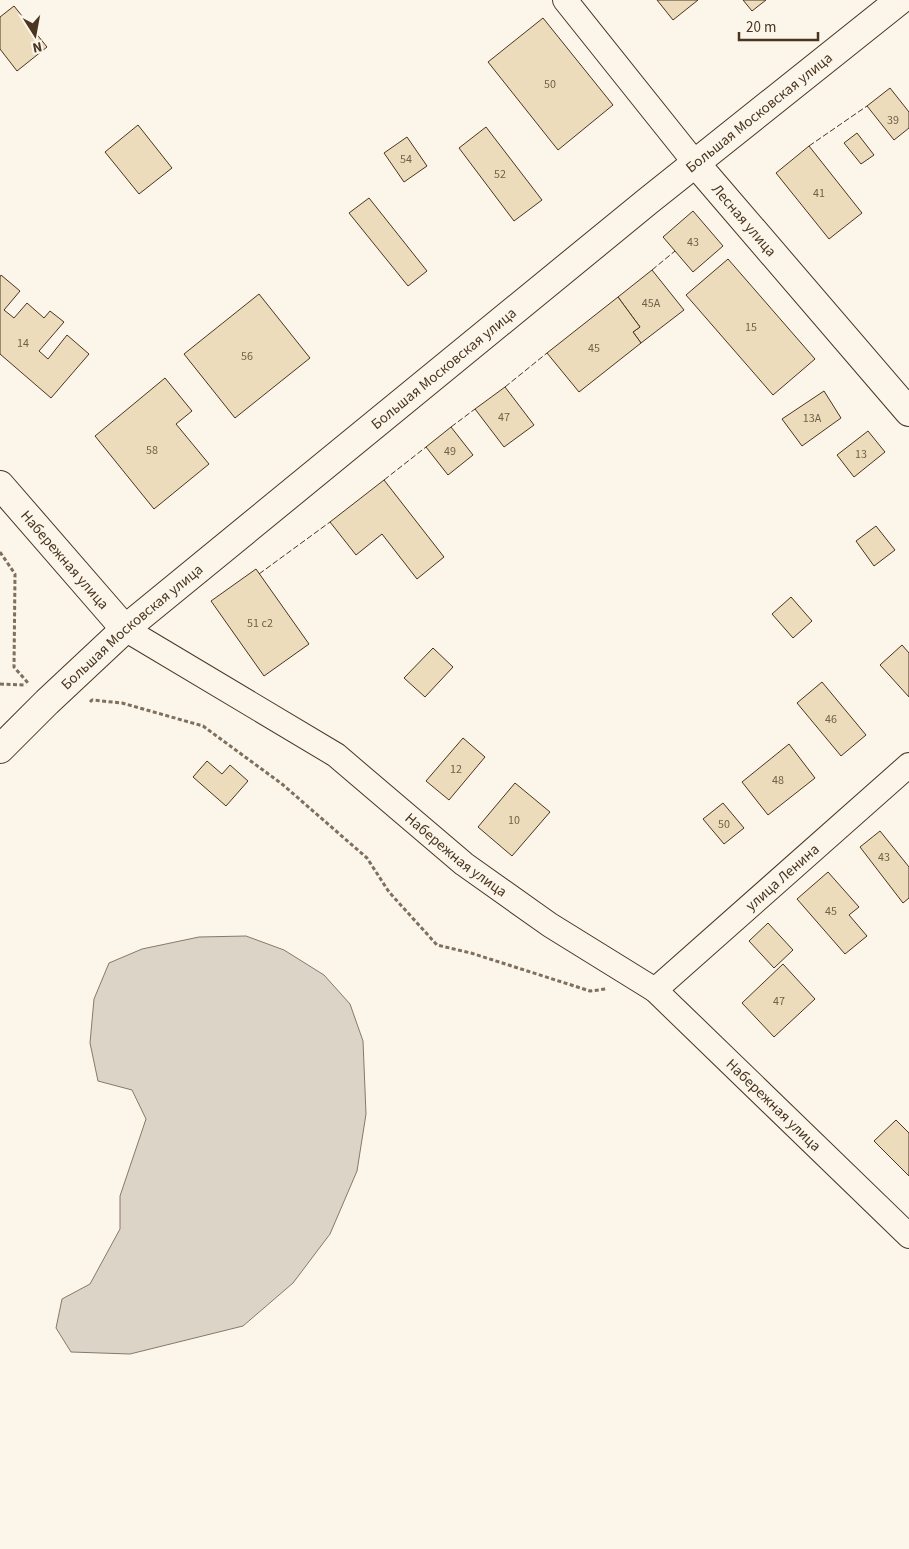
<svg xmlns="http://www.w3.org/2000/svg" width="909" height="1549" viewBox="0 0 909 1549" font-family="'Source Sans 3',sans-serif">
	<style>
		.water { fill: #dcd4c6; stroke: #887966 }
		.building { fill: #ecdcbc; stroke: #4a3520 }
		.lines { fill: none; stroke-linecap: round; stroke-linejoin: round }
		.minor-casing { stroke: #4a3520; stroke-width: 26 }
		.tertiary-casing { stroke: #4a3520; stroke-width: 30 }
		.secondary-casing { stroke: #4a3520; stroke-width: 30 }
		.primary-casing { stroke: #4a3520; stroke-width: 30 }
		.path { stroke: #7f6f5c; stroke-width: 3; stroke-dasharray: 4 2.5; stroke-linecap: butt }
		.minor { stroke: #fbf6e9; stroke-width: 24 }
		.tertiary { stroke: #fbf6e9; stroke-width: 28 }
		.secondary { stroke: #fbf6e9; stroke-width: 28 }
		.primary { stroke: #fbf6e9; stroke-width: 28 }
		.fence { stroke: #4a3520; stroke-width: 1; stroke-dasharray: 6 2.5; stroke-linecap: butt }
		.labels { text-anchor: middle; stroke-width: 4; stroke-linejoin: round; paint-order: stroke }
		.number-label { font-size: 12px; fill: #725f47 }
		.street-label { font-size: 15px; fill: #4a3520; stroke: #fbf6e9 }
	</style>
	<rect width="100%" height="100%" fill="#fbf6e9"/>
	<path class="water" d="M246 936 284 950 324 975 350 1004 363 1041 366 1114 357 1171 330 1234 293 1283 243 1326 130 1354 71 1352 56 1328 62 1299 90 1284 120 1229V1196L146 1119 132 1090 98 1081 90 1043 94 999 109 963 142 949 199 937Z"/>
	<g class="building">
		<path d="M657 0H698L673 20Z"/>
		<path d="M743 0H766L752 11Z"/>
		<path d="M14 6 47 47 17 71 0 49V17Z"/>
		<path d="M543 18 613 105 558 150 488 62Z"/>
		<path d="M890 88 909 112V128L894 140 867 106Z"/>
		<path d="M138 125 172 168 139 194 105 152Z"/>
		<path d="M486 127 542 200 514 221 459 148Z"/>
		<path d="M857 133 874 155 861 164 844 143Z"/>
		<path d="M407 137 427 166 404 182 384 153Z"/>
		<path d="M809 146 862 213 829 239 776 173Z"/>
		<path d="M369 198 427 271 408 286 349 213Z"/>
		<path d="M693 211 723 246 693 272 663 237Z"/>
		<path d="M728 259 815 359 773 395 686 295Z"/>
		<path d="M652 270 684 310 641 343 633 332 640 327 618 297Z"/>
		<path d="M1 275 20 291 4 310 14 318 27 303 44 318 50 311 64 322 39 351 48 359 67 335 89 354 51 398 0 354V277Z"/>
		<path d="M259 294 310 358 235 418 184 354Z"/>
		<path d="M618 297 640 327 633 332 641 343 579 392 547 353Z"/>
		<path d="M165 378 192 411 176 424 209 464 154 509 95 436Z"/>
		<path d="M505 387 534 425 504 447 475 409Z"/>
		<path d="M824 391 841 418 802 446 782 419Z"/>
		<path d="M451 427 473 455 448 475 426 447Z"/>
		<path d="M868 431 885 452 854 477 837 455Z"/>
		<path d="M384 480 444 557 417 579 382 534 356 555 330 522Z"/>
		<path d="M876 526 895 550 874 566 856 541Z"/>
		<path d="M256 569 309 644 264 676 211 601Z"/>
		<path d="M791 597 812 621 793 638 772 614Z"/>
		<path d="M902 645 909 653V697L880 665Z"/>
		<path d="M433 648 453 667 425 697 404 678Z"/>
		<path d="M822 682 866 735 841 756 797 703Z"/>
		<path d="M463 738 485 757 449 800 426 781Z"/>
		<path d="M789 744 815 778 768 815 742 782Z"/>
		<path d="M207 761 222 774 230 765 248 781 226 806 193 777Z"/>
		<path d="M515 783 550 812 512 856 478 827Z"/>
		<path d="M723 803 744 828 724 844 703 819Z"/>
		<path d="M880 831 909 867V898L903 903 860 847Z"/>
		<path d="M828 872 859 907 849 915 867 936 845 954 797 899Z"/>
		<path d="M768 923 793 950 774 968 749 941Z"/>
		<path d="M783 964 815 999 774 1037 742 1003Z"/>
		<path d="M896 1120 909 1133V1176L874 1141Z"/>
	</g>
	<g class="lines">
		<g class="minor-casing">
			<g id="minor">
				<path d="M565 0 696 164"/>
				<path id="s1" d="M125 629 336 755 464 864 550 925 655 990 909 1236"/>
				<path id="s2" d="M655 990 909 765"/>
			</g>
		</g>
		<g class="tertiary-casing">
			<g id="tertiary">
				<path id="s3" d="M0 485 125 629"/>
			</g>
		</g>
		<g class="secondary-casing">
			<g id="secondary">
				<path id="s4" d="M696 164 909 412"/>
			</g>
		</g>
		<g class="primary-casing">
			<g id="primary">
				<path id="s5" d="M0 749 47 702 125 629 648 201 900 0"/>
			</g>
		</g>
		<g class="path">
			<path d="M0 552 15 574 14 667 29 684"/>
			<path d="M0 684 26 685"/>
			<path d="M90 702 92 700 122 703 203 726 282 784 367 858 389 892 437 945 471 953 590 991 606 989"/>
		</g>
		<use href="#minor" class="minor"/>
		<use href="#tertiary" class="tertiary"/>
		<use href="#secondary" class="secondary"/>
		<use href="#primary" class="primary"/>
		<g class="fence">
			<path d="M809 146 867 106"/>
			<path d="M652 270 675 251"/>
			<path d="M505 387 547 353"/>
			<path d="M451 427 475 409"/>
			<path d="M384 480 426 447"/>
			<path d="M259 574 330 522"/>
		</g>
	</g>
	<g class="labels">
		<g class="number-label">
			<text x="550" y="88">50</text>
			<text x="893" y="124">39</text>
			<text x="406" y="163">54</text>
			<text x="500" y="178">52</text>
			<text x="819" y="197">41</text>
			<text x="693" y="246">43</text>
			<text x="651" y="307">45А</text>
			<text x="751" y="331">15</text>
			<text x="23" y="347">14</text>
			<text x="594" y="352">45</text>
			<text x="247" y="360">56</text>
			<text x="504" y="421">47</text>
			<text x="812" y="422">13А</text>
			<text x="152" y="454">58</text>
			<text x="450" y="455">49</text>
			<text x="861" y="458">13</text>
			<text x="260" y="627">51 с2</text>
			<text x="831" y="723">46</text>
			<text x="456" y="773">12</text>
			<text x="778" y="784">48</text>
			<text x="514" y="824">10</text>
			<text x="724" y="828">50</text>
			<text x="884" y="861">43</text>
			<text x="831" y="915">45</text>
			<text x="779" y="1005">47</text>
		</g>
		<g class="street-label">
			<text dy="5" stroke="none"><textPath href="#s5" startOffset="991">Большая Московская улица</textPath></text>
			<text dy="5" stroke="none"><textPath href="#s4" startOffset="74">Лесная улица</textPath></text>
			<text dy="5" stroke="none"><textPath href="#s5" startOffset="585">Большая Московская улица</textPath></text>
			<text dy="5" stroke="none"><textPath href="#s3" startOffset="99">Набережная улица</textPath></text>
			<text dy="5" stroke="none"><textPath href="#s5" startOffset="180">Большая Московская улица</textPath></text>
			<text dy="5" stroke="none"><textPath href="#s1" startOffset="402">Набережная улица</textPath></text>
			<text dy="5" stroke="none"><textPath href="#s2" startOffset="170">улица Ленина</textPath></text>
			<text dy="5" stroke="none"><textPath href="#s1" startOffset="808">Набережная улица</textPath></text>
		</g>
	</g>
	<g transform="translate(35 35) rotate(169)" stroke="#fbf6e9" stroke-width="4" paint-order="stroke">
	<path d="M0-4L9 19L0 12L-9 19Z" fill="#4a3520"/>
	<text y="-8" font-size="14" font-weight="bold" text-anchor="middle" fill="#4a3520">N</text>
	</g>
	<path d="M739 32v8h79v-8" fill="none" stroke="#4a3520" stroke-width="2.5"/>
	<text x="746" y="32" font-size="15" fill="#4a3520" stroke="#fbf6e9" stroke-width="4" paint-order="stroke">20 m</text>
</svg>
